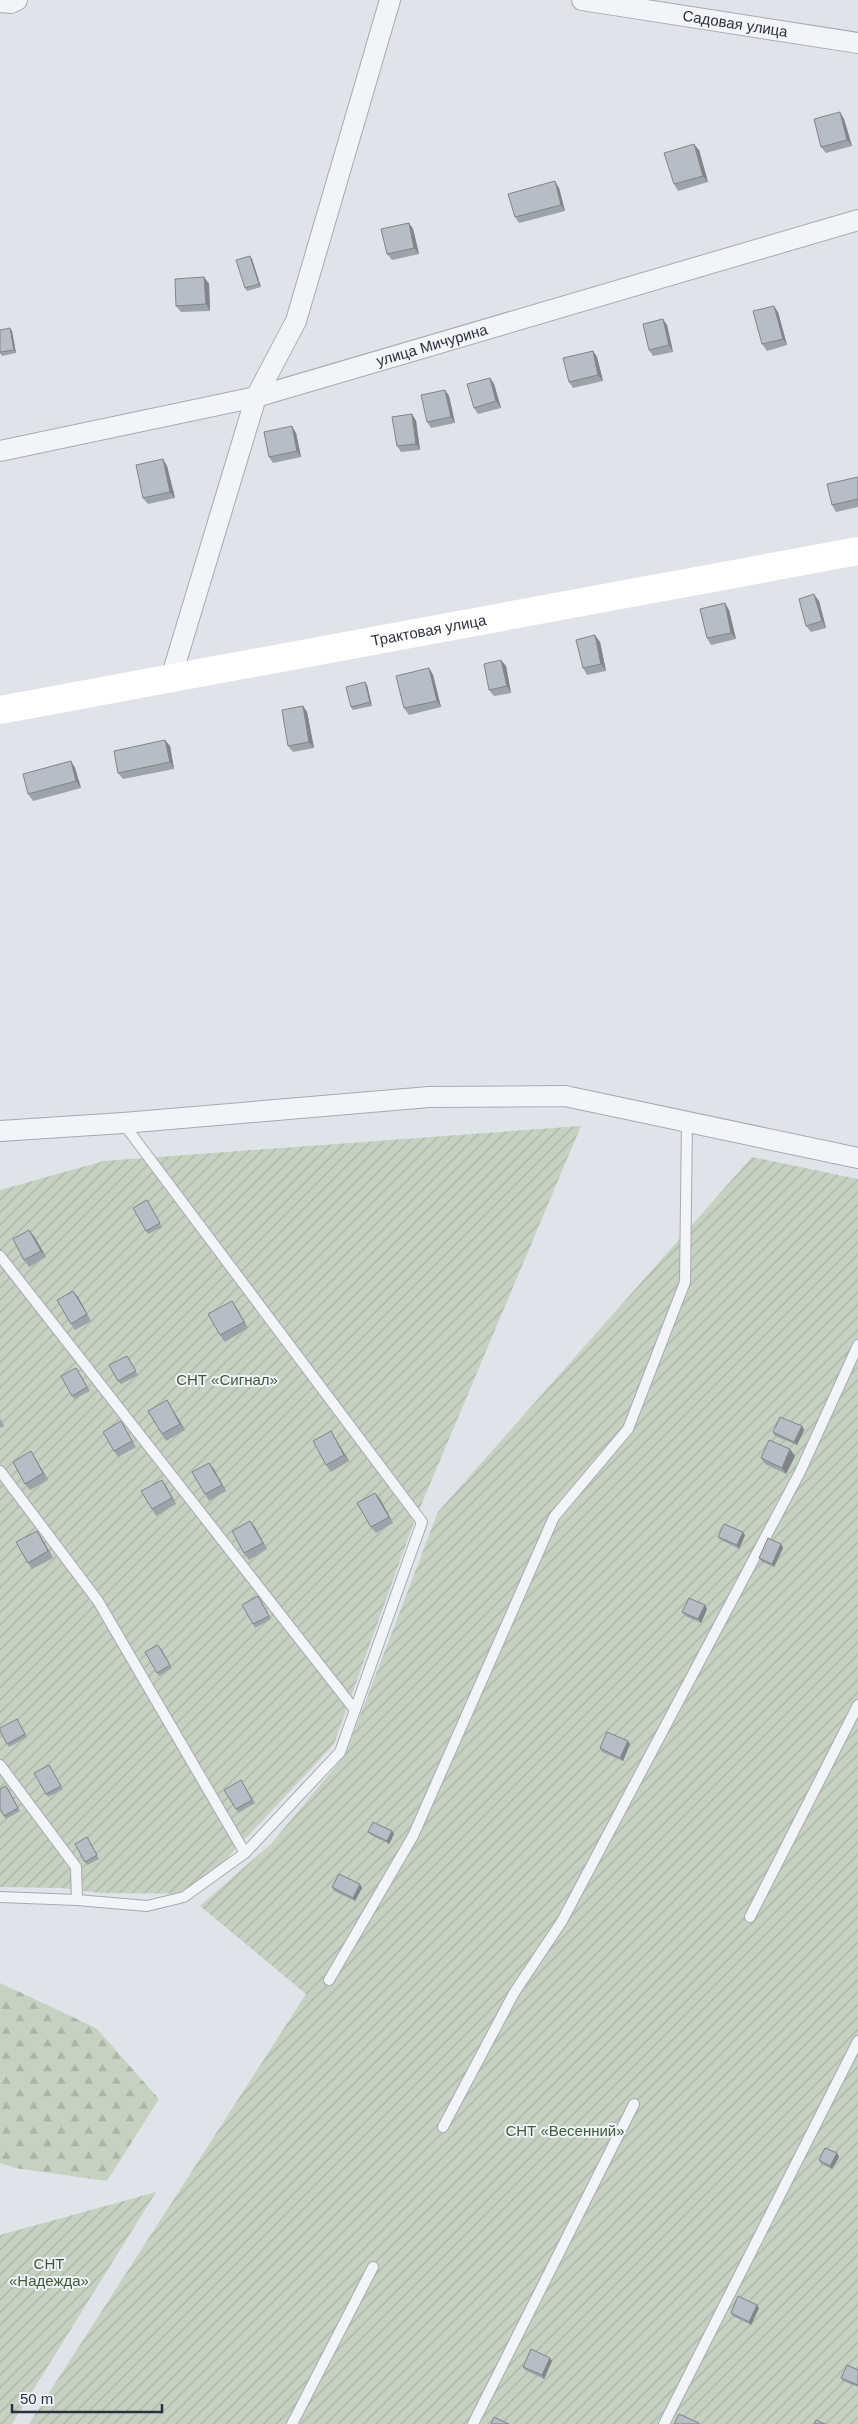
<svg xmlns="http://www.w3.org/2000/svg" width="858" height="2424" viewBox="0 0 858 2424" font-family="Helvetica,sans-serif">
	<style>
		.forest { fill: url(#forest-firs) }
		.garden { fill: url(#garden-furrows) }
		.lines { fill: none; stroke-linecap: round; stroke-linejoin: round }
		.service-casing { stroke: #a6aab2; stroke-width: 12 }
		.minor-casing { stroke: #a6aab2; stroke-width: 22 }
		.service { stroke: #f3f4f7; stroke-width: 10 }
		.minor { stroke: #f3f4f7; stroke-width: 20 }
		.secondary { stroke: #fff; stroke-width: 28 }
		.wall { fill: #9ea2a9 }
		.shaded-wall { fill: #818489 }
		.building { fill: #b8bcc4; stroke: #818489 }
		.labels { text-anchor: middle; stroke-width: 4; stroke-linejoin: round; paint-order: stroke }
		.street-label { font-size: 15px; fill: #2a313e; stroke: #eff2f6 }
		.park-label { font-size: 15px; fill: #3e5938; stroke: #eff2f6 }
	</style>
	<defs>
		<pattern id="forest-firs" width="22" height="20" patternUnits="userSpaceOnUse" patternTransform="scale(1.25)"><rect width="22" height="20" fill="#c6d1c2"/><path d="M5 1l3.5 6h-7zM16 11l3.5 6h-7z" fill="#aab4a8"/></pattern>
		<pattern id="garden-furrows" width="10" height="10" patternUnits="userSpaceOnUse" patternTransform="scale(1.25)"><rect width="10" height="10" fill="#c6d1c2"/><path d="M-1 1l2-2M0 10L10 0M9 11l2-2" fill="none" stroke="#aab4a8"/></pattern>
	</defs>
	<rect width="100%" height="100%" fill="#e0e3e8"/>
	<path class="forest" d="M0 1983 96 2028 159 2099 107 2181 15 2168 0 2163Z"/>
	<g class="garden">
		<path d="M581 1126 414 1522 334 1744 194 1894 101 1893 60 1888 0 1887V1190L104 1161Z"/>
		<path d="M752 1157 858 1179V2424H29L306 1994 200 1906 271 1844 345 1755 438 1512Z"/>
		<path d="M156 2192 12 2424H0V2235Z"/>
	</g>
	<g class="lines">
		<g class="service-casing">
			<g id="service">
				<path d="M0 1256 355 1710"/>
				<path d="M0 1471 98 1601 245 1853"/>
				<path d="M0 1765 76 1867 77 1900"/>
				<path d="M0 1897 77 1900 147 1906 184 1897 245 1853 340 1752 422 1522 123 1123"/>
				<path d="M750 1917 858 1705"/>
				<path d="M329 1980 413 1836 554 1517 628 1429 685 1282 687 1122"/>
				<path d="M443 2127 514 1993 562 1921 800 1472 858 1345"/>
				<path d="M292 2424 373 2267"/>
				<path d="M473 2424 634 2104"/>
				<path d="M664 2424 858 2041"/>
			</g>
		</g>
		<g class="minor-casing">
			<g id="minor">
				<path id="s1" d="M582 0 858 43"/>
				<path d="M0 2 11 3 17 0"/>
				<path id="s2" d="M0 451 256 397 858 220"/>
				<path d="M171 678 256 397 296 321 390 0"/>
				<path d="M0 1131 123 1123 429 1097 565 1096 858 1158"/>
			</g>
		</g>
		<use href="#service" class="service"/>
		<use href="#minor" class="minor"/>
		<path class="secondary" id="s3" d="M0 710 858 551"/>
	</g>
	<g class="wall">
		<path d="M844 119 852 146 826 153 821 147Z"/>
		<path d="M699 150 708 182 678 191 674 184Z"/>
		<path d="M559 188 565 211 519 223 515 217Z"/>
		<path d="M409 223 413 229 419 254 392 260 387 254Z"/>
		<path d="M252 259 261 287 247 291 245 288Z"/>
		<path d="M204 277 209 284 210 311 181 312 176 306Z"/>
		<path d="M778 312 787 345 767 351 762 344Z"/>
		<path d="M667 325 673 352 653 356 649 350Z"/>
		<path d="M0 330 12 331 16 353 2 356 0 353Z"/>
		<path d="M593 351 597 357 603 381 573 388 569 382Z"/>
		<path d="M490 378 494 384 501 408 478 414 474 408Z"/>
		<path d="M445 390 449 396 455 423 431 428 427 422Z"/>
		<path d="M412 414 416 421 420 450 401 452 397 446Z"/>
		<path d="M296 433 301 457 273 463 269 457Z"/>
		<path d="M167 466 175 498 148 504 143 498Z"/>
		<path d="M858 477V507L836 512 832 505Z"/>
		<path d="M819 601 826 628 811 632 806 626Z"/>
		<path d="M729 610 736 639 711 645 707 638Z"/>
		<path d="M600 642 606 671 587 675 583 668Z"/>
		<path d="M506 666 511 693 494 696 489 690Z"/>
		<path d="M429 668 433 675 441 707 409 715 404 708Z"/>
		<path d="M365 682 367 685 372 706 353 710 351 707Z"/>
		<path d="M303 706 307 712 314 748 293 752 288 746Z"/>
		<path d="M170 746 174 769 123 779 118 773Z"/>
		<path d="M71 761 75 768 81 788 33 801 28 794Z"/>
		<path d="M147 1200 162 1227 148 1234 146 1231Z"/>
		<path d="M34 1236 46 1257 29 1267 24 1260Z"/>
		<path d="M78 1297 91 1321 75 1330 71 1324Z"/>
		<path d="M232 1301 248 1328 225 1342 220 1335Z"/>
		<path d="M127 1356 138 1375 121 1384 118 1381Z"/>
		<path d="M76 1368 90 1391 74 1399 72 1396Z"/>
		<path d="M167 1400 185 1430 166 1441 162 1434Z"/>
		<path d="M0 1418 4 1426 0 1428Z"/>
		<path d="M802 1426 804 1430 797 1445 775 1436 773 1432Z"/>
		<path d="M125 1428 136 1447 118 1457 114 1451Z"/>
		<path d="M335 1438 349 1461 331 1472 326 1465Z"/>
		<path d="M31 1451 48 1480 30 1490 25 1484Z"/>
		<path d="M795 1456 786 1474 765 1464 761 1458Z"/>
		<path d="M209 1463 226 1491 209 1501 205 1494Z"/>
		<path d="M166 1486 176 1504 156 1516 152 1509Z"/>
		<path d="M380 1499 393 1523 376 1533 371 1527Z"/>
		<path d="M250 1521 267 1549 249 1560 244 1553Z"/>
		<path d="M37 1531 53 1558 32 1569 28 1563Z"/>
		<path d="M745 1535 739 1549 721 1540 718 1537Z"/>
		<path d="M781 1544 783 1548 774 1567 762 1562 759 1558Z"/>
		<path d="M260 1600 271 1619 255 1628 253 1624Z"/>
		<path d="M707 1609 701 1623 685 1616 682 1612Z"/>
		<path d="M161 1648 172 1668 159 1676 157 1673Z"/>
		<path d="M17 1719 27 1737 9 1747 7 1744Z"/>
		<path d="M630 1744 623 1761 602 1752 600 1748Z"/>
		<path d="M49 1765 63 1789 48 1797 46 1794Z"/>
		<path d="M243 1783 255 1803 238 1813 236 1809Z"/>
		<path d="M8 1789 20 1811 6 1819 4 1816Z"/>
		<path d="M392 1831 394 1834 389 1844 371 1835 368 1832Z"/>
		<path d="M87 1837 99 1859 87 1865 85 1862Z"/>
		<path d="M332 1887 362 1888 355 1901 334 1891Z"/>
		<path d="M837 2153 839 2157 832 2169 821 2164 819 2160Z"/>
		<path d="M759 2308 751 2325 733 2316 731 2313Z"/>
		<path d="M552 2361 544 2379 525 2370 523 2367Z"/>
		<path d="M858 2370V2387L843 2381 841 2378Z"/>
	</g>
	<g class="shaded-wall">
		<path d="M840 112 844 119 852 146 847 140Z"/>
		<path d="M694 144 699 150 708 182 703 176Z"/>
		<path d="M555 181 559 188 565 211 561 205Z"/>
		<path d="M409 223 413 229 419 254 414 248Z"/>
		<path d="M250 256 252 259 261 287 259 284Z"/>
		<path d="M204 277 209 284 210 311 206 304Z"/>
		<path d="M774 306 778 312 787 345 783 339Z"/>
		<path d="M663 319 667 325 673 352 669 345Z"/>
		<path d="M10 328 12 331 16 353 14 350Z"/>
		<path d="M593 351 597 357 603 381 598 375Z"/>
		<path d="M490 378 494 384 501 408 496 401Z"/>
		<path d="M445 390 449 396 455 423 451 417Z"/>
		<path d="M412 414 416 421 420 450 416 444Z"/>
		<path d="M292 426 296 433 301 457 297 451Z"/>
		<path d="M163 459 167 466 175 498 170 492Z"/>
		<path d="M814 594 819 601 826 628 822 621Z"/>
		<path d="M725 603 729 610 736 639 731 633Z"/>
		<path d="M595 635 600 642 606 671 601 664Z"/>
		<path d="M501 660 506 666 511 693 507 686Z"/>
		<path d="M429 668 433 675 441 707 437 701Z"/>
		<path d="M365 682 367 685 372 706 370 702Z"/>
		<path d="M303 706 307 712 314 748 309 742Z"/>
		<path d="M165 740 170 746 174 769 170 762Z"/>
		<path d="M71 761 75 768 81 788 76 781Z"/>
		<path d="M29 1230 34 1236 46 1257 41 1251Z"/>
		<path d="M73 1291 78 1297 91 1321 87 1314Z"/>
		<path d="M232 1301 236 1307 248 1328 244 1322Z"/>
		<path d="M167 1400 171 1407 185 1430 180 1424Z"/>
		<path d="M802 1426 804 1430 797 1445 794 1442Z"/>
		<path d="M331 1431 335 1438 349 1461 344 1455Z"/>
		<path d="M790 1449 795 1456 786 1474 782 1468Z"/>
		<path d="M31 1451 35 1458 48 1480 43 1473Z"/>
		<path d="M209 1463 214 1469 226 1491 222 1485Z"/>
		<path d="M162 1480 166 1486 176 1504 172 1498Z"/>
		<path d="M375 1493 380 1499 393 1523 389 1517Z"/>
		<path d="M250 1521 255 1527 267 1549 263 1543Z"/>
		<path d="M37 1531 41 1537 53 1558 48 1551Z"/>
		<path d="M743 1532 745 1535 739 1549 737 1545Z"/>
		<path d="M781 1544 783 1548 774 1567 772 1564Z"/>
		<path d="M705 1605 707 1609 701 1623 698 1619Z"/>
		<path d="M628 1741 630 1744 623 1761 620 1758Z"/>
		<path d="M392 1831 394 1834 389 1844 387 1841Z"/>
		<path d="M360 1884 362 1888 355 1901 353 1898Z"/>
		<path d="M837 2153 839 2157 832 2169 830 2166Z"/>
		<path d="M757 2305 759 2308 751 2325 749 2322Z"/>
		<path d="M550 2358 552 2361 544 2379 542 2375Z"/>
	</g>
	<g class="building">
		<path d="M840 112 847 140 821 147 814 119Z"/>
		<path d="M694 144 703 176 674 184 664 153Z"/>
		<path d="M555 181 561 205 515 217 508 194Z"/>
		<path d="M409 223 414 248 387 254 381 229Z"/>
		<path d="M250 256 259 284 245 288 236 260Z"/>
		<path d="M204 277 206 304 176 306 175 279Z"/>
		<path d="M774 306 783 339 762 344 753 311Z"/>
		<path d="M663 319 669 345 649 350 643 324Z"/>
		<path d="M10 328 14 350 0 352V330Z"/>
		<path d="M593 351 598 375 569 382 563 358Z"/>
		<path d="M490 378 496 401 474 408 467 384Z"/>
		<path d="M445 390 451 417 427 422 421 395Z"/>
		<path d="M412 414 416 444 397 446 392 417Z"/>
		<path d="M292 426 297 451 269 457 264 432Z"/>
		<path d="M163 459 170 492 143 498 136 465Z"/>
		<path d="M858 477V499L832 505 827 484Z"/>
		<path d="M814 594 822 621 806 626 799 599Z"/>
		<path d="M725 603 731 633 707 638 700 609Z"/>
		<path d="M595 635 601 664 583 668 576 640Z"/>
		<path d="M501 660 507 686 489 690 484 664Z"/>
		<path d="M429 668 437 701 404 708 396 676Z"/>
		<path d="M365 682 370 702 351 707 346 687Z"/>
		<path d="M303 706 309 742 288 746 282 710Z"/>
		<path d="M165 740 170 762 118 773 114 751Z"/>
		<path d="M71 761 76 781 28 794 23 774Z"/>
		<path d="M147 1200 160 1223 146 1231 133 1208Z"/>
		<path d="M29 1230 41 1251 24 1260 13 1239Z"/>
		<path d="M73 1291 87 1314 71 1324 57 1300Z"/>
		<path d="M232 1301 244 1322 220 1335 208 1314Z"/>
		<path d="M127 1356 136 1371 118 1381 109 1365Z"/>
		<path d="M76 1368 87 1387 72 1396 61 1376Z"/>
		<path d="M167 1400 180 1424 162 1434 148 1411Z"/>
		<path d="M780 1417 802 1426 794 1442 773 1432Z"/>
		<path d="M121 1421 132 1441 114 1451 103 1432Z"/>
		<path d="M331 1431 344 1455 326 1465 313 1441Z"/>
		<path d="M769 1440 790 1449 782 1468 761 1458Z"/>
		<path d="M31 1451 43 1473 25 1484 13 1462Z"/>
		<path d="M209 1463 222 1485 205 1494 192 1472Z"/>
		<path d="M162 1480 172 1498 152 1509 141 1491Z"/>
		<path d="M375 1493 389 1517 371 1527 357 1503Z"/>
		<path d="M250 1521 263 1543 244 1553 232 1531Z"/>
		<path d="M724 1524 743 1532 737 1545 718 1537Z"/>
		<path d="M37 1531 48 1551 28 1563 16 1542Z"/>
		<path d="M768 1538 781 1544 772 1564 759 1558Z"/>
		<path d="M258 1596 269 1616 253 1624 242 1605Z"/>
		<path d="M689 1598 705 1605 698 1619 682 1612Z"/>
		<path d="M158 1645 170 1665 157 1673 145 1652Z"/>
		<path d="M17 1719 25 1734 7 1744 0 1731V1728Z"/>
		<path d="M607 1732 628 1741 620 1758 600 1748Z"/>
		<path d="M49 1765 61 1786 46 1794 34 1773Z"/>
		<path d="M241 1780 252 1800 236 1809 224 1790Z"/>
		<path d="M6 1786 18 1808 4 1816 0 1808V1789Z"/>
		<path d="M373 1822 392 1831 387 1841 368 1832Z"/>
		<path d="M87 1837 97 1855 85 1862 75 1844Z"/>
		<path d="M339 1874 360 1884 353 1898 332 1887Z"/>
		<path d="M825 2148 837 2153 830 2166 819 2160Z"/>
		<path d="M738 2296 757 2305 749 2322 731 2313Z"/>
		<path d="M531 2349 550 2358 542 2375 523 2367Z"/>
		<path d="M847 2365 858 2370V2385L841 2378Z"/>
		<path d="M679 2414 699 2423V2424H674Z"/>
		<path d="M494 2417 509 2424H491Z"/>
		<path d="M816 2420 825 2424H814Z"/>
	</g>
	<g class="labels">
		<g class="street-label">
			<text dy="5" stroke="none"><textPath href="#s1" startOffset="155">Садовая улица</textPath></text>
			<text dy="5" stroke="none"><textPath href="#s2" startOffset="445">улица Мичурина</textPath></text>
			<text dy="5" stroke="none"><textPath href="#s3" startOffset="436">Трактовая улица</textPath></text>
		</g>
		<g class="park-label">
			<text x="227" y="1385">СНТ «Сигнал»</text>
			<text x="565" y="2136">СНТ «Весенний»</text>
			<text x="49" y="2269">СНТ<tspan x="49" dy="17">«Надежда»</tspan></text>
		</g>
	</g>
	<path d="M12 2404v8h150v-8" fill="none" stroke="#2a313e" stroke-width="2.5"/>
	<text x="20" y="2404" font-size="15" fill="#2a313e" stroke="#eff2f6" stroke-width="4" paint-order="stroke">50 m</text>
</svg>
